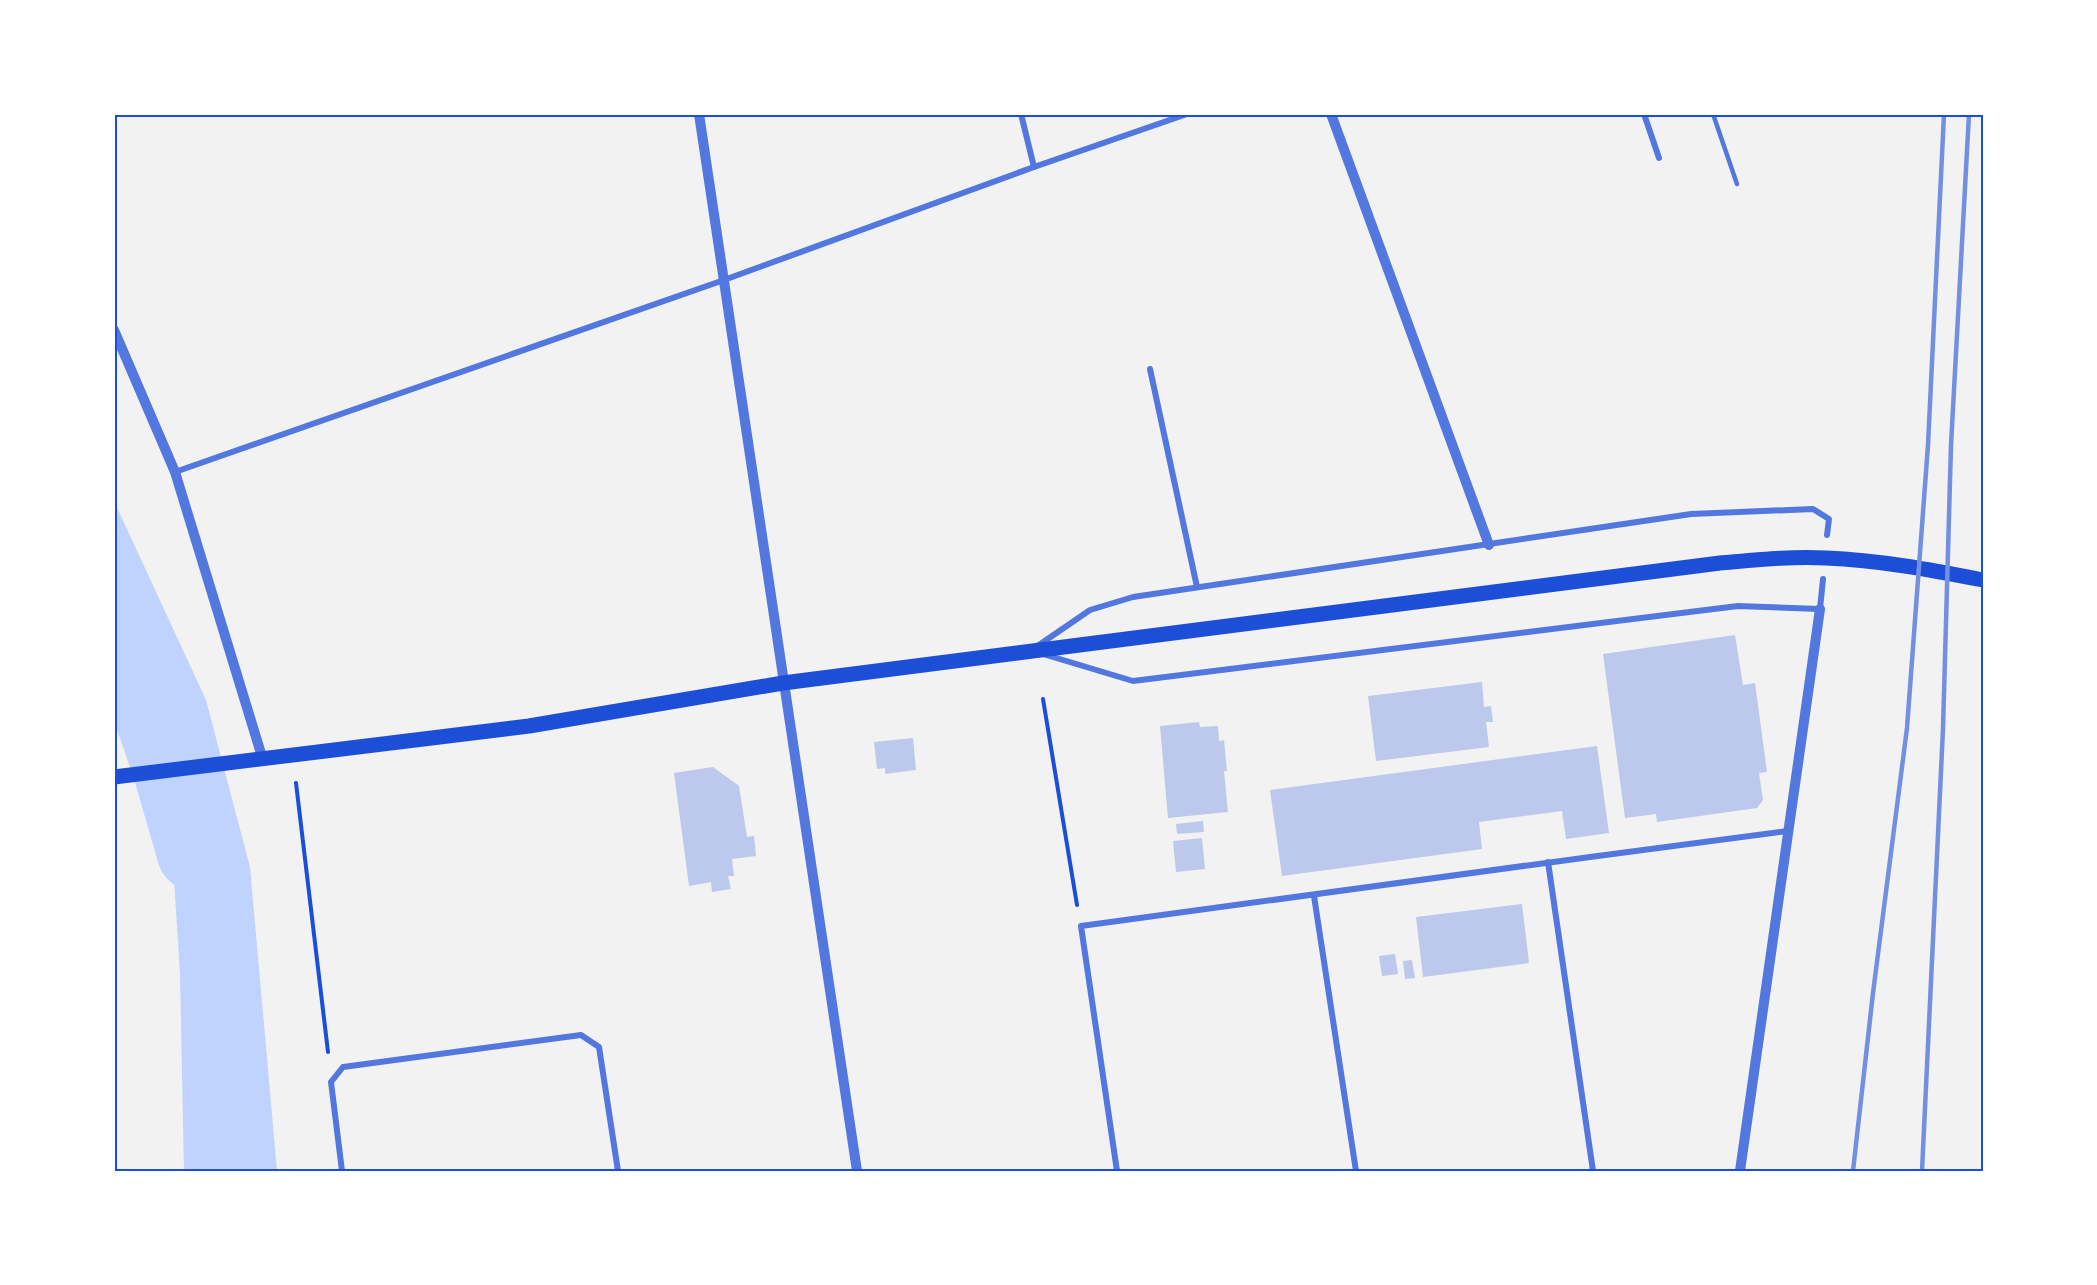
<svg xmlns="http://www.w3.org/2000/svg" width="2097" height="1285" viewBox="0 0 2097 1285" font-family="'PT Sans',sans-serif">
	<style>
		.water { fill: #bfd3fe }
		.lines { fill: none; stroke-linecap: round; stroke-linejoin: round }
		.river { stroke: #bfd3fe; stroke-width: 69 }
		.building { fill: #bdc9ec }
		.path { stroke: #1d4ed8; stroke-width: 4 }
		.service { stroke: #5277de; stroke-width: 4.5 }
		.minor { stroke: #5277de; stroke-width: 6 }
		.tertiary { stroke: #5277de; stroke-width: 10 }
		.primary { stroke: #1d4ed8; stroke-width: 15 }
		.rail { stroke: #7290e2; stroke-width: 4.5 }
		.neatline { fill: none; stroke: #1d4ed8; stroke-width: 2 }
	</style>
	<rect width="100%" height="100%" fill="#f2f2f2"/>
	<path class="water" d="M114 501 206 700 250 867 277 1171H184L180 974 167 769 114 614Z"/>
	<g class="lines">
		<path class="river" d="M114 614 167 769 192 855"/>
	</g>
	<g class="building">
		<path d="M1735 635 1743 685 1755 683 1767 772 1759 773 1763 800 1757 808 1657 822 1656 814 1625 818 1603 654Z"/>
		<path d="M1482 682 1484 707 1491 706 1493 722H1486L1489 747 1376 761 1368 696Z"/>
		<path d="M1199 722 1200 727 1218 726 1219 741 1224 740 1227 771H1224L1228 812 1168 818 1160 726Z"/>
		<path d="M913 738 916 770 885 774V768L877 769 874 742Z"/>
		<path d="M1597 746 1609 833 1566 839 1562 811 1479 822 1482 849 1282 876 1270 790Z"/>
		<path d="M713 767 739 786 747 837 754 836 756 856 732 859 734 876H728L731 889 712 892 711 882 689 886 674 773Z"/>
		<path d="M1203 821 1204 832 1177 834 1176 824Z"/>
		<path d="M1202 838 1205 869 1176 872 1173 841Z"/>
		<path d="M1522 904 1529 963 1423 977 1416 917Z"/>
		<path d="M1395 954 1398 974 1382 976 1379 956Z"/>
		<path d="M1412 960 1415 978 1405 979 1403 961Z"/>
	</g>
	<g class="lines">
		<g class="path">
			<path d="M1043 699 1077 905"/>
			<path d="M296 783 328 1052"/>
		</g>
		<path class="service" d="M1713 114 1737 184"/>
		<g class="minor">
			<path d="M1021 114 1034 167"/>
			<path d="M1644 114 1659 158"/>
			<path d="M1150 369 1197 587"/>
			<path d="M175 472 724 280 1034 167 1187 114"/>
			<path d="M1036 647 1090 610 1133 597 1691 514 1813 509 1829 519 1827 535"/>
			<path d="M1043 654 1133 681 1738 606 1820 609 1823 579"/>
			<path d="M1548 862 1593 1171"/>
			<path d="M1314 896 1356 1171"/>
			<path d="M342 1171 331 1082 343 1067 581 1035 599 1047 618 1171"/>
			<path d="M1117 1171 1081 926C1316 895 1552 861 1788 831"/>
		</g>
		<g class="tertiary">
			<path d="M699 114 857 1171"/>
			<path d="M1331 114 1489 545"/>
			<path d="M114 330 175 472 263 760"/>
			<path d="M1740 1171 1820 609"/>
		</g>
		<path class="primary" d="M114 777 529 726 783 683 1720 563C1755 560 1791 556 1826 558 1879 560 1931 570 1983 580"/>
		<g class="rail">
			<path d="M1853 1171 1873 993 1907 728 1928 445 1944 114"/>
			<path d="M1922 1171 1943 729 1951 445 1969 114"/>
		</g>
	</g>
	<rect width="2097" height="1285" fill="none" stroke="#ffffff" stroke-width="231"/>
	<rect x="116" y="116" width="1866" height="1054" class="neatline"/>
</svg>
